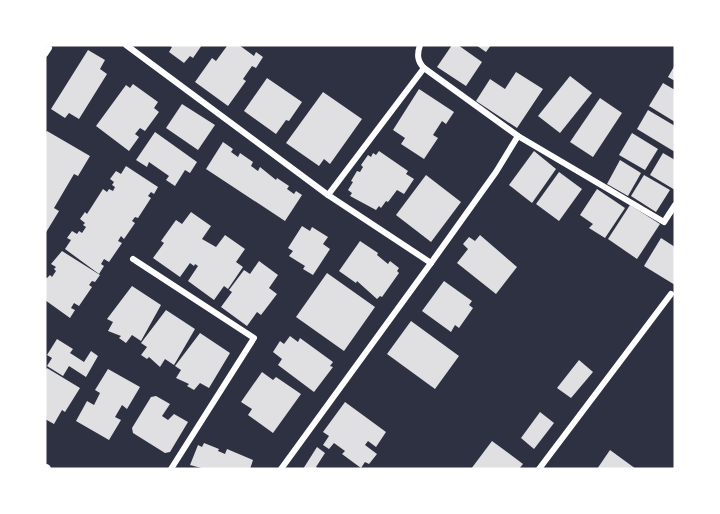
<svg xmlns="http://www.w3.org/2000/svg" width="720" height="514" viewBox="0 0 720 514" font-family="'Fira Sans Condensed',sans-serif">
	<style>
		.building { fill: #e0e0e3 }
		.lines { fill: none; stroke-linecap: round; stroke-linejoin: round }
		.minor { stroke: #fff; stroke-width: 6 }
		.tertiary { stroke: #fff; stroke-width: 10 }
	</style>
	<rect width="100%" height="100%" fill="#2d3142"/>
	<g class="building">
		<path d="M169 45H202L193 58 190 56 184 63 169 52 172 47Z"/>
		<path d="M225 45H239L254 56 256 52 263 57 256 68 252 66 243 79 246 81 228 106 195 82 212 58 216 61 227 46Z"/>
		<path d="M452 45H458L482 62 466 86 437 67Z"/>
		<path d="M476 45H491L486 52Z"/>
		<path d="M88 50 105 60 100 69 107 74 79 119 69 113 65 118 51 109Z"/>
		<path d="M675 65V81L668 77Z"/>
		<path d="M516 72 543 89 517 128 476 101 490 79 505 89Z"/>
		<path d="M570 76 592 93 560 133 538 116Z"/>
		<path d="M267 78 302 102 289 121 286 120 276 134 244 111Z"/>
		<path d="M663 83 675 90V122L649 106Z"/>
		<path d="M133 84 158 102 154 108 159 112 145 131 140 128 135 134 139 137 129 151 96 126 126 85 130 88Z"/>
		<path d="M419 89 454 112 446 124 442 121 433 135 438 138 424 159 401 144 405 138 393 130Z"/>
		<path d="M323 92 362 119 330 164 324 159 319 166 286 143Z"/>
		<path d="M600 98 622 113 593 157 570 142Z"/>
		<path d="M182 104 215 125 198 150 166 128Z"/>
		<path d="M648 110 675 126V152L637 129Z"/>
		<path d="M47 131 90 156 78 176 74 174 54 208 59 211 45 234V134Z"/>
		<path d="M155 132 197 162 190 173 185 170 175 186 166 180 169 176 149 162 147 167 136 160Z"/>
		<path d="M632 133 658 149 645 170 619 155Z"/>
		<path d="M223 142 233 149 231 152 238 157 240 153 253 162 251 166 258 171 260 167 276 180 277 178 289 186 287 189 294 194 296 191 302 195 285 221 206 169Z"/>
		<path d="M379 151 408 171 406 174 414 179 404 194 397 190 388 202 386 201 381 208 379 206 376 210 350 196 352 193 348 190 353 182 351 181 357 171 360 172 363 167 361 165 368 155 371 157 373 153 376 155Z"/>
		<path d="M534 151 556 169 532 203 509 185Z"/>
		<path d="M663 153 675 160V190L650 175Z"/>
		<path d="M620 160 641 173 628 196 607 184Z"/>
		<path d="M126 166 158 187 154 194 151 192 148 196 151 198 138 218 135 217 132 221 135 223 124 239 121 236 118 241 122 243 109 262 104 259 101 264 104 266 99 274 65 249 71 240 67 238 72 231 77 234 79 231 82 233 86 227 83 225 85 223 80 219 85 212 87 214 103 189 107 192 109 189 113 191 115 187 112 185 114 182 110 179 116 171 121 174Z"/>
		<path d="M559 172 582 189 559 221 536 204Z"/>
		<path d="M426 175 461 202 431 242 396 215Z"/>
		<path d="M644 175 670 190 656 212 631 196Z"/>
		<path d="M597 189 625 208 605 238 589 228 593 224 580 215Z"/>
		<path d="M630 205 660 224 637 259 608 239Z"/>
		<path d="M191 212 211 226 202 239 216 247 225 235 245 249 236 262 243 267 228 289 224 286 214 300 188 281 198 266 195 264 194 266 190 263 180 277 153 258 164 243 161 241 176 220 182 224Z"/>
		<path d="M302 226 310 231 312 227 328 237 323 244 330 249 313 275 303 269 305 266 289 256 293 251 288 248Z"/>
		<path d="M480 235 517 267 496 294 457 263 468 249 463 244 469 237 475 241Z"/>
		<path d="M661 238 675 247V285L644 266Z"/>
		<path d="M360 241 378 253 377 255 388 264 390 261 399 268 397 271 399 273 382 297 380 296 377 299 357 281 356 283 339 271Z"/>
		<path d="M62 251 100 275 95 282 92 281 89 285 92 287 79 306 74 303 71 308 75 310 70 318 45 300V277L47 278 50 275 52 277 56 271 54 269 56 267 51 264Z"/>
		<path d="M259 261 278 275 269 288 277 294 261 315 257 312 247 326 221 307 232 292 229 290 244 270 250 274Z"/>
		<path d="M327 273 375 307 344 351 296 317Z"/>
		<path d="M444 281 472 301 469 305 473 308 459 328 455 325 451 332 422 311Z"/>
		<path d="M132 286 161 305 141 341 132 335 126 343 119 338 121 336 108 331 113 322 107 319Z"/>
		<path d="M166 310 195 329 174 365 165 359 160 367 149 357 147 359 141 355 147 347 141 343Z"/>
		<path d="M411 321 459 356 435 389 387 354Z"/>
		<path d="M200 333 230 353 209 388 200 383 194 390 187 386 189 384 176 378 181 370 175 366Z"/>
		<path d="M290 336 298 342 300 338 333 362 330 366 333 367 314 392 278 365 282 359 273 352 280 341 284 344Z"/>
		<path d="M57 339 73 349 70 353 84 362 91 351 98 356 86 377 69 366 63 376 47 366 52 358 47 355Z"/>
		<path d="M579 360 593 372 571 398 557 388Z"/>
		<path d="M47 368 80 388 65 412 62 410 54 424 45 419V371Z"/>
		<path d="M108 369 140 387 127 409 122 405 115 417 121 420 109 440 76 421 87 401 94 405 100 393 95 390Z"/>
		<path d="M262 372 273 380 276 377 301 394 273 433 248 415 252 409 241 402Z"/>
		<path d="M156 396 170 404 162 416 168 420 174 414 188 422 170 452 165 453 133 433 132 428 151 397Z"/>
		<path d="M345 402 386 432 376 447 368 441 365 445 377 454 369 464 365 462 361 468 342 454 345 451 334 443 329 449 323 445 329 436 323 432Z"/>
		<path d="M540 412 554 423 534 449 521 438Z"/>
		<path d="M492 441 523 464 519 469H471Z"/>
		<path d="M204 443 219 449 218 451 225 454 227 449 253 460 250 469H205L190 465 198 445 202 447Z"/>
		<path d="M317 447 325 453 316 467 319 469H303Z"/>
		<path d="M610 450 636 469H597Z"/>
	</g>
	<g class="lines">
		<g class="minor">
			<path d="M126 45 328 195 431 263"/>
			<path d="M45 54 49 48"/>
			<path d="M518 136 664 222 675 205"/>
			<path d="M328 195 424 68"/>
			<path d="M133 259 254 338 171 469"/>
			<path d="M281 469 431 263 496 172 518 136 424 68C417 61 417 54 420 45"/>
			<path d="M539 469 671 294"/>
		</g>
		<path class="tertiary" d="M45 469H46"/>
	</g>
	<rect width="720" height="514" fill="none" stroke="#ffffff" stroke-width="93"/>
</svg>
